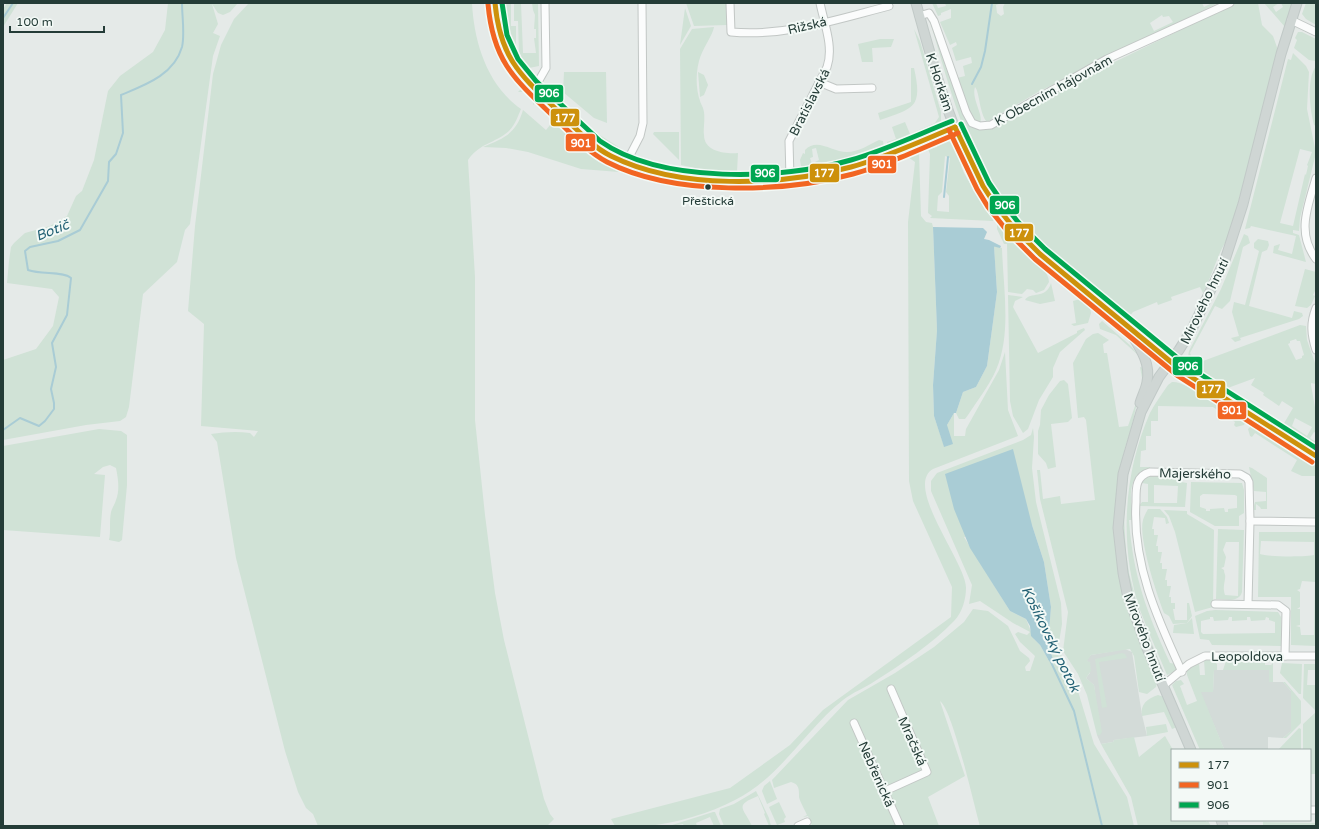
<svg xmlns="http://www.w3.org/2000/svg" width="1319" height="829" viewBox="0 0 1319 829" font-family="'Varela Round',sans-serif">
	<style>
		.built { fill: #d3dbd8 }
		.green { fill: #d0e2d6; fill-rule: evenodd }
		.water { fill: #a9ccd5 }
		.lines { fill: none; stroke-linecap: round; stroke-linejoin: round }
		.stream { stroke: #a9ccd5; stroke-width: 2 }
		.minor-casing { stroke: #c2c7c5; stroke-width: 9 }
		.major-casing { stroke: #c1c9c7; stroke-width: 11 }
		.minor { stroke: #fbfcfc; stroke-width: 7 }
		.major { stroke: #cfd6d4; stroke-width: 9 }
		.bus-1-casing { stroke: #f3f9f6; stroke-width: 8 }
		.bus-2-casing { stroke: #f3f9f6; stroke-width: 8 }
		.bus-3-casing { stroke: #f3f9f6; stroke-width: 8 }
		.bus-1 { stroke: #cd910b; stroke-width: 5 }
		.bus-2 { stroke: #f26522; stroke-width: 5 }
		.bus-3 { stroke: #00a651; stroke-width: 5 }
		.bus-dot { fill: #243c37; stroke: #f3f9f6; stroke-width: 1.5 }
		.labels { text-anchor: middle; stroke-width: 4; stroke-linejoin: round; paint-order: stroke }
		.bus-label { font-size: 12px; fill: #243c37; stroke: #f3f9f6 }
		.street-label { font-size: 13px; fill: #243c37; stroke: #f3f9f6 }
		.water-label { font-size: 14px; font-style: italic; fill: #226174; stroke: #f3f9f6 }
		.line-badge { stroke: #f3f9f6; stroke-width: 1.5 }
		.badge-label { font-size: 11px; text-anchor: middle; font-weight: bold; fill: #fff }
	</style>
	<rect width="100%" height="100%" fill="#e5eae8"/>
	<g class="built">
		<path d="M1125 649 1132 652 1142 715 1147 736 1114 740 1113 742 1101 744 1097 735H1100L1094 685 1086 678 1090 673 1087 660 1091 655Z"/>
		<path d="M1214 670H1269V682H1283L1291 691V731L1283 738 1268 737V749H1224L1200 692 1213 691Z"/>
	</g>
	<g class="green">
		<path d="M7 3H18L3 27V9Z"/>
		<path d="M168 3H238L230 12 223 15 218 13 212 4 218 24 213 33 220 36 213 56 190 224 185 230 177 262 143 294 129 407 126 417 120 421 86 425 3 440V360L36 349 53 326 59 297 52 289 7 283 9 261 11 247 14 243 25 233 50 226 67 216 76 196 82 191 94 160 108 91 120 76 153 52 165 30Z"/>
		<path d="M249 3H472C474 42 487 85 521 109 518 116 515 125 509 131 494 144 481 142 468 160L475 277V420L485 515 495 593 504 640 544 799 550 814 554 819 547 826H318L313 814 306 808 298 792 285 751 236 558 217 442 211 434C224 432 237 431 250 433L254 437 258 431 201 426 204 324 188 311 195 226 213 74 221 45 234 19Z"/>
		<path d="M487 3H489C491 40 500 62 525 89L522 92H518L522 88C497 61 489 40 487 3Z"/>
		<path d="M500 3H511V26H516V52L528 69 524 73C507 51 501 30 500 3Z"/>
		<path d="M514 3H521L523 53H536L534 38H536V29H534L535 15 533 10 532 3H538L539 66 529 68 519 54 518 21H514Z"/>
		<path d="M686 3H727V25L694 26Z"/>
		<path d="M932 3H936L938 8 946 6 945 3H1002L996 5 997 13 1001 16 1004 14 1003 7 1005 3H1202L1204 7 1212 3H1218L1038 92 987 122C979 113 980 93 975 87 971 99 984 115 980 123 968 120 961 89 957 78L965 76 963 66 972 63 971 57 956 61 952 48 957 45 956 42 950 45 940 22 951 18V9L941 13V15L938 16ZM1162 15 1163 17 1169 16 1173 22 1154 31 1150 23Z"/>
		<path d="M1236 3H1258L1262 25 1273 36 1278 50 1228 241H1226C1216 258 1212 276 1203 293L1200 287 1171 297 1172 300 1158 305 1157 302 1133 312 1129 317C1081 279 1028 242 995 190 962 139 947 79 930 21L966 120C984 145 1017 114 1035 102L1037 103 1059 91 1061 88Z"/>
		<path d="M1264 3H1279L1273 7 1276 12 1283 7 1281 3H1293L1285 27Z"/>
		<path d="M1306 3H1316V25L1306 19 1302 14Z"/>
		<path d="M685 8 691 26 680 45Z"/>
		<path d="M714 27C713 35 702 49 699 61 695 76 696 95 703 108 706 116 703 128 704 135 704 152 726 154 738 153L737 172 705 170 681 165 680 49 692 29Z"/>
		<path d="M914 29 920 41 941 112V123L936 127 888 145 887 142 896 139 892 127 905 122 910 134 935 123 939 117Z"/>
		<path d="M1298 32H1302L1316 39V61L1309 60 1294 48 1297 40 1295 38Z"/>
		<path d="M880 39H894L891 47 872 48 873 62H862L858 44Z"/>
		<path d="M1293 53 1306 66 1309 72 1307 109 1316 153 1300 218 1299 231 1293 230V233L1299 235 1306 262 1273 253 1274 246 1280 244 1278 250 1292 254 1296 236 1251 226 1250 228 1245 229 1288 59 1291 60ZM1300 149 1312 152 1307 165 1308 166 1306 175 1305 174 1293 226 1280 223Z"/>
		<path d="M1316 66V126L1314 125C1310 110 1306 80 1316 66Z"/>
		<path d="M911 68H914C923 108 914 108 880 120L878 113 911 102Z"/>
		<path d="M564 72H606L607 123 594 118 563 92Z"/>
		<path d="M698 72 704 75 708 85 704 95 700 97Z"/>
		<path d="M548 89 595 132 628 153 626 155 619 156 593 138 550 99Z"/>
		<path d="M537 97 593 148 607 158 619 172 581 169 528 152 506 148 483 147C504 138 516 134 523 110L546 130 555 119 536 102 533 105 534 100Z"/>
		<path d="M654 132H679V160L653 134Z"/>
		<path d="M879 140 883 141 884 148 848 159 819 166 815 162 819 160 816 148 812 149 813 157 810 158 813 167 804 168 801 166 800 160 803 153 805 154V150C817 137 832 152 847 152 859 152 868 145 879 140Z"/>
		<path d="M948 140C958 149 959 162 964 173 972 189 985 202 996 215L993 221 930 218 932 216 928 213 930 154 928 149 937 147 936 143ZM945 156 950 158 946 192 949 196V212L937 211 938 196 942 192Z"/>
		<path d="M919 153 921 216 926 222 932 223 933 227 937 330 933 385 934 416 944 446 947 425 954 413V436H965L966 429 999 370 1005 352 1008 410 1018 436 933 469C903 486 967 564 966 588 966 599 962 613 954 621 932 644 902 664 875 681 865 688 853 692 843 700 805 730 780 778 735 800 710 813 677 823 648 826 637 827 626 826 615 826L611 819 730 788 790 745 823 710 951 617 952 587 913 501 909 481 908 222 915 162 908 157Z"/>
		<path d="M999 223C1001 224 1015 244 1021 249 1030 258 1049 269 1049 282L1044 290 1036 293 1033 290 1027 289 1022 294 1008 292 1007 244H1004L997 229V224Z"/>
		<path d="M1006 224 1074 288 1080 294C1055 273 1020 256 1004 225Z"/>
		<path d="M1244 234 1248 236 1250 243 1243 247 1230 301 1222 309 1215 306 1190 353 1195 364 1300 325 1306 326 1307 340 1316 366V384L1311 383V385L1316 413V433L1314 432 1310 438 1316 442V446L1283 425 1293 408 1282 401 1279 406 1263 395 1264 393 1251 385 1255 378 1225 389C1213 381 1184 368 1189 351L1221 289ZM1296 339 1297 341H1300L1304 355 1302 356V358L1296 360 1288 344 1290 343V341ZM1295 418 1312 427 1307 436 1292 426Z"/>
		<path d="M1258 239 1268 241 1269 245 1267 250 1262 252 1249 306 1292 318 1294 311 1302 313 1303 316 1299 319 1240 338 1241 340 1235 342 1231 338 1239 336 1232 312 1234 302 1245 305 1259 251 1254 248V243Z"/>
		<path d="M994 246 1002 248C1003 287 1012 333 996 370 989 386 977 401 968 415L965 419H959L956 413 963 392 976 387 987 366 993 322 997 292Z"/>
		<path d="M1305 269 1316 272V289L1313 295 1315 296 1311 305 1307 308 1295 306Z"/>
		<path d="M1051 283 1055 301 1040 304 1025 300C1030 291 1046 300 1051 283Z"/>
		<path d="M1008 295 1023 297 1015 301 1013 307 1038 353 1077 333V331L1084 328 1085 330 1060 352 1053 368V377L1039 400 1028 429 1023 433 1013 416 1010 401Z"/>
		<path d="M1080 299 1090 307 1091 313 1088 323 1074 326 1071 324 1076 323 1073 301Z"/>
		<path d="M1102 321 1131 346 1138 355 1116 335 1100 329 1099 324Z"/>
		<path d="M1098 333 1109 340 1103 344 1104 353H1107L1119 427 1128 426 1143 383 1140 367 1146 369C1147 382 1141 391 1137 404 1135 410 1134 418 1132 424 1130 435 1125 445 1123 456 1103 545 1123 602 1157 683L1156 687 1147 694 1139 692 1134 656 1130 649 1091 655 1087 661 1090 662 1091 671 1086 678 1094 685 1102 732 1100 735H1097L1087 695 1078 674 1063 651 1068 612 1040 499 1037 470H1040L1043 499 1060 496 1061 504 1095 500 1086 420 1084 417 1078 418 1073 363 1086 339 1093 334Z"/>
		<path d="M1180 376 1244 415 1246 419 1180 379Z"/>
		<path d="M1064 380 1068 384 1072 418 1068 422 1051 424 1056 467 1048 469 1046 463 1038 454V431L1040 425 1041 410 1049 395 1060 381Z"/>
		<path d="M1172 382C1185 380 1232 413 1246 421L1244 425 1236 427 1234 425 1235 422 1213 407 1158 406V421H1151V436H1146V450L1141 451 1140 467H1150V468C1125 477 1131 499 1133 520H1129C1133 576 1147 613 1170 663L1176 664V671L1167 675C1158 653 1148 632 1140 610 1119 547 1123 474 1150 413 1155 403 1162 394 1168 385Z"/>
		<path d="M1256 423 1316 461V464L1253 424Z"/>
		<path d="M1251 426 1316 466V476H1302L1291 471 1297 460 1255 433 1252 437 1250 436 1248 429Z"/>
		<path d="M1033 428 1034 437 1032 468 1036 502 1061 603 1062 624 1058 648 1077 688 1094 744 1127 797 1134 826H980C974 805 953 711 940 701L965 776 928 797 939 826H812L808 816 803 817 807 815C805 810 800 802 799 797 799 789 799 784 791 782L774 788 772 780 848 700 895 673 934 647 964 622 973 609 988 611 1008 626 1020 651 1029 658 1030 661 1025 667 1026 671H1030L1035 656 1020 642 1015 634 1018 632 1027 635 1030 632 1013 623 980 601 969 604 972 585 931 491V481L937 473 1023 440 1031 435ZM1032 525 1044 562 1051 607 1048 644 1053 659 1049 661 1040 645 1034 639 1026 619 1010 611 964 537Z"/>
		<path d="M99 429 121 431 127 435V485L122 540 119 542 109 540C111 531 109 522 111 512 112 508 115 504 116 500 120 490 118 478 116 468L110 465 103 467 94 474 105 475 100 537 3 530V446Z"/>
		<path d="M1129 466 1124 517 1126 553 1129 573 1139 612 1164 673 1160 670C1152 648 1141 627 1135 604 1121 560 1119 511 1129 466Z"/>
		<path d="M1249 467 1252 468 1267 478V509H1261L1260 507 1256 504V510H1253L1255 502 1266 501V492L1254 491Z"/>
		<path d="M1153 475H1181V482L1187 483 1185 507 1139 506 1142 502H1148V484L1142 483 1141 481 1147 476ZM1154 485 1178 486 1177 503H1154Z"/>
		<path d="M1191 482 1242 483 1244 490V513L1239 516V526H1215L1190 512ZM1203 494 1235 495 1237 496V508L1228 509V512H1225L1224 508 1210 509V511H1206V509L1200 507V496Z"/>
		<path d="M1148 509H1160L1167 517 1169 523 1166 524 1165 518 1154 517 1152 529H1154V535H1158L1156 546H1158V552H1162L1160 563H1162V569H1167L1165 580H1167V586H1171L1169 597H1171V603H1175V609H1173L1175 620H1187V603H1189L1192 616 1187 623 1173 624 1169 616 1164 613C1157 595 1138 538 1143 520 1144 516 1146 513 1148 509Z"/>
		<path d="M1164 510 1187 511V514L1214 530 1213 607 1195 612 1175 532 1169 516Z"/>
		<path d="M1218 529 1244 530 1242 592C1239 603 1225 599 1216 599ZM1226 542H1239L1238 596 1225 595C1223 589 1224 585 1225 579 1226 574 1224 574 1224 570L1221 568 1224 567 1226 557 1223 550Z"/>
		<path d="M1259 532H1316V646L1291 645V597H1258ZM1261 541 1314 542V555C1308 557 1267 557 1260 554ZM1302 581 1315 582 1314 635H1301L1300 627 1296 626 1300 625V609H1297L1300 607V592L1297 590 1300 589Z"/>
		<path d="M1215 610 1278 612 1281 617V646L1212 645 1209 640 1200 639 1195 616 1207 611ZM1210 617H1213L1214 621 1228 620 1229 617H1232V621L1247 620V617H1250L1251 621 1265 620 1266 617 1269 618V620L1275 622V633L1203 634 1201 632V621L1210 619Z"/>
		<path d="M1192 618 1194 634 1173 633 1174 625 1187 623Z"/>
		<path d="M1122 653 1125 654 1127 658 1099 662 1107 707 1102 708 1095 659Z"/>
		<path d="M1211 659 1217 664V670H1214L1213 692H1201L1224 749 1240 750H1200L1172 685 1176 681 1181 680 1184 684 1180 686 1187 705 1197 701 1187 675V671L1199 662 1200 675H1205L1204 660Z"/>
		<path d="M1231 659H1239V662L1265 663V665H1271L1273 663V682H1269V670H1223L1226 661Z"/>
		<path d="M1282 663 1302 664 1301 694H1299L1280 673Z"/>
		<path d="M1304 664H1316V670H1308L1307 685H1316V711L1303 698Z"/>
		<path d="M1283 682H1285L1301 701V723L1286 738H1283L1291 731V691Z"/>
		<path d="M1158 695 1164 697 1177 727 1172 729 1164 712 1142 716C1140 704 1147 699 1158 695Z"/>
		<path d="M1316 712V774H1310V750H1303V724Z"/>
		<path d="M1166 724 1168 732 1147 736 1146 727Z"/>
		<path d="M1299 728 1301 729V750H1278Z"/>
		<path d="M1165 736 1173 750 1172 820H1206V822L1208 821 1211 826H1138L1131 797 1101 744 1113 742 1114 740 1134 737 1139 757Z"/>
		<path d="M770 781 777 799 767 804 762 791 764 786Z"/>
		<path d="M756 791 769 818 771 826H769L764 814 765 813 758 796C733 806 744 808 752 826H724L719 814 720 809 734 804Z"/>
		<path d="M779 802 786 817 784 819 785 822 777 825 769 807Z"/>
		<path d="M713 812H715L721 826H714L710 817 696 823 697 826H684L683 824 669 826Z"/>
		<path d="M1263 822 1316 823V826H1263Z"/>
	</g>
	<g class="water">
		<path d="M933 227 983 228 987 232 984 239 989 240 1001 246 1000 248 992 246H994L997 292 993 322 987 366 976 387 963 392 956 413H954L947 425 953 444 944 447 934 416 933 385 937 330Z"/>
		<path d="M1013 449 1032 525 1044 562 1051 607 1048 644 1053 659 1049 661 1040 645 1031 636 1030 626 1026 619 1010 611 970 548 954 509 945 474Z"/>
	</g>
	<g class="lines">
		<g class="stream">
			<path d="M3 18 13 3"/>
			<path d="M972 84 981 67 985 51 992 3"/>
			<path d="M944 197 948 157"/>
			<path d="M3 430 20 418 39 426 45 421 54 409V403L51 389 56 367 52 343 67 315 71 278C63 271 42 275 28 270L25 251 30 247 58 241 80 230 108 181 109 162 116 154 123 133 121 95C145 85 174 75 182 47 185 34 182 16 182 3"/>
			<path d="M1049 658 1074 711 1102 826"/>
		</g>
		<g class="minor-casing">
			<g id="minor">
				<path d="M495 3C497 56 519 75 556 109 573 125 590 145 611 156 673 188 784 186 851 167 886 157 921 141 955 127"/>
				<path d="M730 3 731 32C785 37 838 19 889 6"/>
				<path d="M919 16 929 13 934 21 966 112 972 123 980 126 991 125 1107 59 1230 3"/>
				<path d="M1291 20 1316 32"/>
				<path d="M819 82 836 89 872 88"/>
				<path d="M534 89 546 68 545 3"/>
				<path d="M626 163 640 136 643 123 642 3"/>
				<path d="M790 178 789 141 827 67C834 47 824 23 820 3"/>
				<path d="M1316 178C1308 206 1296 233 1316 259"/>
				<path d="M1316 308C1310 323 1311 334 1316 350"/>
				<path d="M1170 361 1182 371 1316 456"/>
				<path d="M1215 604 1278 605 1286 611 1285 656"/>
				<path d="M1248 604 1250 521"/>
				<path d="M1182 672C1157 618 1132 563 1136 502 1136 489 1135 476 1150 472L1240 474 1247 478 1249 482 1250 521 1316 522"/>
				<path d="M1164 685 1189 664 1205 656H1316"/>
				<path d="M854 723 900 826"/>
				<path d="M885 791 927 772 891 689"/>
				<path d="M1310 810H1316"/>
				<path d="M798 826 807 822"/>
			</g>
		</g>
		<g class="major-casing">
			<g id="major">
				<path d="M916 3C934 68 954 146 993 202 1019 238 1054 267 1088 295 1115 317 1142 339 1170 361"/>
				<path d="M1130 332C1140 348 1151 363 1147 382 1146 389 1142 396 1140 403"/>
				<path d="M1191 750 1147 648 1127 593 1123 573 1118 528 1123 474 1141 412 1159 377 1179 350 1192 329 1225 260 1243 204 1281 54 1297 3"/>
				<path d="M1221 820 1223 826"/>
			</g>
		</g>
		<use href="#minor" class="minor"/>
		<use href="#major" class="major"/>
		<g class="bus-1-casing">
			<g id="bus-1">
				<path d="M495 3C500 57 519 74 556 109 573 125 589 145 611 156 679 190 779 186 851 167 887 157 921 141 955 127"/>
				<path d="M955 127 983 186 994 203 1013 227 1040 254 1182 371 1316 456"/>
			</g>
		</g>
		<g class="bus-2-casing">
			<g id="bus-2">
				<path d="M488 4C493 60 513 78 552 115 569 131 586 151 607 162 673 196 783 193 853 174 889 164 923 148 958 133"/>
				<path d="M949 130 977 189 988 207 1008 232 1035 259 1178 376 1312 462"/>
			</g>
		</g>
		<g class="bus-3-casing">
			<g id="bus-3">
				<path d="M502 3 507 35 518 59 536 81 600 141C661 184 782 180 851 160 886 150 919 134 952 121"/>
				<path d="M961 124 989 183 1000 199 1018 222 1045 249 1186 365 1316 448"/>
			</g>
		</g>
		<use href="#bus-1" class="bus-1"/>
		<use href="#bus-2" class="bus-2"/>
		<use href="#bus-3" class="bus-3"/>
	</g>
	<circle class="bus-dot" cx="708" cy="187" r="3.5"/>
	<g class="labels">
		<g class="bus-label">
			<text x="708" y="205">Přeštická</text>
		</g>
		<g class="street-label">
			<text transform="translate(807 25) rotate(-13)" y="5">Rižská</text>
			<text transform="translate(940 82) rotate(72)" y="5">K Horkám</text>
			<text transform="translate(1053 90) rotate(-29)" y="5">K Obecním hájovnám</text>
			<text transform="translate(809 102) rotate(-63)" y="5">Bratislavská</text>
			<text transform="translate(1204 301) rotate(-64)" y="5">Mírového hnutí</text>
			<text transform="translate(1195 473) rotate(1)" y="5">Majerského</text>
			<text transform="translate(1145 637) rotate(69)" y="5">Mírového hnutí</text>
			<text x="1247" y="661">Leopoldova</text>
			<text transform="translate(913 741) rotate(66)" y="5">Mračská</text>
			<text transform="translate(877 774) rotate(66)" y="5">Nebřenická</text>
		</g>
		<g class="water-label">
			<text transform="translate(52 230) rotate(-22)" y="5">Botič</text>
			<text transform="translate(1051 639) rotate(64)" y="5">Košíkovský potok</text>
		</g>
	</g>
	<g class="line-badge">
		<rect x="534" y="84" width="30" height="19" rx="4" fill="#00a651"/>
		<rect x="550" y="108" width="30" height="19" rx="4" fill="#cd910b"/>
		<rect x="565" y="133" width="31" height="19" rx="4" fill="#f26522"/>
		<rect x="867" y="155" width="30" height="19" rx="4" fill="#f26522"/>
		<rect x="809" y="163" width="31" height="20" rx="4" fill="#cd910b"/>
		<rect x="750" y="164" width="30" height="19" rx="4" fill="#00a651"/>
		<rect x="989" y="195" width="31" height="20" rx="4" fill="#00a651"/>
		<rect x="1004" y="223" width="30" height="19" rx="4" fill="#cd910b"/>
		<rect x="1172" y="356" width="31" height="20" rx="4" fill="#00a651"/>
		<rect x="1196" y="380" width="30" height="19" rx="4" fill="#cd910b"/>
		<rect x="1217" y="401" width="30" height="19" rx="4" fill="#f26522"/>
	</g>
	<g class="badge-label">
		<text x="549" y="97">906</text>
		<text x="565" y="122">177</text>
		<text x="581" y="147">901</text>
		<text x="882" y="168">901</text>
		<text x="824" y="177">177</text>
		<text x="765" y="177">906</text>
		<text x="1005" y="209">906</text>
		<text x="1019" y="237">177</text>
		<text x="1188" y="370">906</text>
		<text x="1211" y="393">177</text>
		<text x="1232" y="414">901</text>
	</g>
	<rect width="1319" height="829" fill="none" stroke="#243c37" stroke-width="8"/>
	<rect x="1171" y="749" width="140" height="72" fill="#f3f9f6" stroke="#a0adaa"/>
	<rect x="1179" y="762" width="20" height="6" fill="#cd910b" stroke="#a0adaa"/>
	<text x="1207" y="769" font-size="12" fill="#243c37">177</text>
	<rect x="1179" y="782" width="20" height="6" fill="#f26522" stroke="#a0adaa"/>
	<text x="1207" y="789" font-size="12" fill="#243c37">901</text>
	<rect x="1179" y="802" width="20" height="6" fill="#00a651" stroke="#a0adaa"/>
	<text x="1207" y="809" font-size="12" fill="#243c37">906</text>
	<path d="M10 26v6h94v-6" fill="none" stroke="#243c37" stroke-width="2"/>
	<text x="16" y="26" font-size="12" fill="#243c37" stroke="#f3f9f6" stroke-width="3" paint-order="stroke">100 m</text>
</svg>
